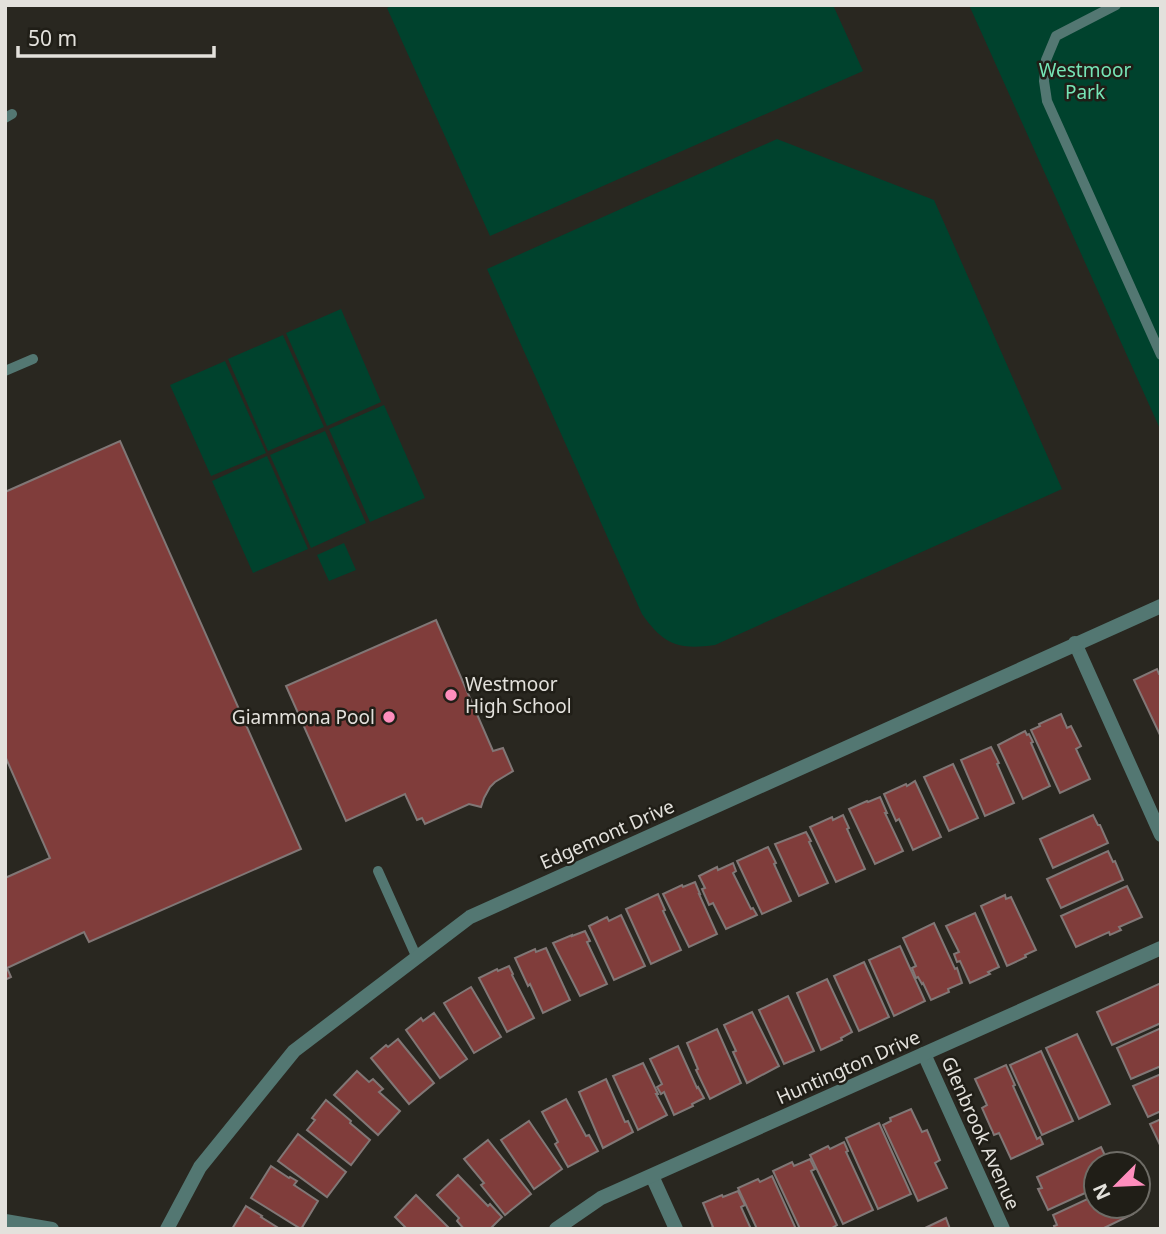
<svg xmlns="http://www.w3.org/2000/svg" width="1166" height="1234" viewBox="0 0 1166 1234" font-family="'Noto Sans',sans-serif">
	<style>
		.green { fill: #00422d }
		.building { fill: #803d3b; stroke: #817776; stroke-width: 2 }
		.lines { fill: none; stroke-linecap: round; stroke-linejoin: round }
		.service { stroke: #537772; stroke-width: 10 }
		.minor { stroke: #537772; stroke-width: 14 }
		.tertiary { stroke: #537772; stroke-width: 14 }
		.poi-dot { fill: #fe8ebd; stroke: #201e17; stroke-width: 2.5 }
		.labels { text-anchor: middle; stroke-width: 5; stroke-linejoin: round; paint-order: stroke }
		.park-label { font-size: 19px; fill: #76e5b6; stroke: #201e17 }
		.poi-label { font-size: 19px; fill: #e3e1dc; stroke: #201e17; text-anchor: start }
		.street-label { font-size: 19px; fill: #e3e1dc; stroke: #201e17 }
	</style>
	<rect width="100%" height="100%" fill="#292720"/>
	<g class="green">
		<path d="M393 5H833L863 71 490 236 387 8Z"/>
		<path d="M969 5H1161V431Z"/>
		<path d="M777 139 934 200 1062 489 715 645C678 650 664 645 642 614L487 269Z"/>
		<path d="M341 309 381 402 327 426 286 333Z"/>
		<path d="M283 335 324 427 268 451 228 359Z"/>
		<path d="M225 361 266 453 211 476 170 385Z"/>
		<path d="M384 405 425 498 370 522 329 429Z"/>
		<path d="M325 431 366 523 311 548 270 455Z"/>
		<path d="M267 456 308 549 253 573 212 481Z"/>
		<path d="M344 543 356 570 329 581 317 555Z"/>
	</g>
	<g class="building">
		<path d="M120 441 301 849 89 942 84 932 7 968 11 977 5 980V878L50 858 5 756V492Z"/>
		<path d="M436 620 493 751 503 748 513 771 495 782 490 787 484 798 481 807 469 804 425 824 422 818 417 820 405 794 346 821 286 686Z"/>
		<path d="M1157 669 1159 674H1161V737L1134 680Z"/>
		<path d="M1061 714 1067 728 1071 726 1081 746 1076 749 1090 779 1060 793 1031 730 1040 726 1039 724Z"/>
		<path d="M1025 731 1027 735 1029 734 1033 742 1031 743 1050 786 1023 799 998 745Z"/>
		<path d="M991 747 999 763 997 764 1014 803 985 816 961 760Z"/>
		<path d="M953 764 978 818 949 831 924 777Z"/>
		<path d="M915 781 941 837 913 850 899 819 896 821 884 794 906 784 907 786Z"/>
		<path d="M880 797 887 813H885L903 851 875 864 849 809 867 801 868 802Z"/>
		<path d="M843 815 849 828 847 829 865 869 836 882 810 827 832 817 833 820Z"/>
		<path d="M1093 815 1098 825H1100L1108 843 1053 868 1040 839Z"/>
		<path d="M806 832 811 841 809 842 828 883 799 896 775 844Z"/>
		<path d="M768 847 776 863 774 864 791 901 762 914 737 861Z"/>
		<path d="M1108 851 1113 862 1115 861 1123 880 1061 908 1047 879Z"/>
		<path d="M733 863 736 871 733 873 751 909 753 908 757 915 726 929 713 903 709 905 702 889 705 888 699 876 717 867 718 870Z"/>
		<path d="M695 882 700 894H699L717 934 689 947 663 894 682 885 683 887Z"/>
		<path d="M1127 886 1142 917 1119 927 1121 930 1110 935 1109 932 1076 947 1061 916Z"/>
		<path d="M658 894 665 910 663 911 681 950 651 964 626 909Z"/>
		<path d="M1005 895 1006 899 1011 897 1036 950 1025 955 1026 957 1007 966 981 906Z"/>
		<path d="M975 913 999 967 988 972 990 974 970 983 960 961 957 962 954 954 959 952 946 926Z"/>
		<path d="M621 915 645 966 614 980 589 926 607 917 609 921Z"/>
		<path d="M934 923 955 969 957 968 962 983 948 989 949 992 931 1000 923 983 922 984 918 977 916 978 912 968 916 966 903 938Z"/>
		<path d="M585 931 590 941 587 942 607 984 580 996 553 943 572 935V936Z"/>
		<path d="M900 946 925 1001 894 1016 869 960Z"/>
		<path d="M546 948 570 1000 543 1013 530 984 528 986 515 958 535 949 536 952Z"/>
		<path d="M864 962 889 1017 859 1031 834 976Z"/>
		<path d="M509 966 513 974 512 975 534 1018 507 1032 479 978 497 969 498 971Z"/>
		<path d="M827 979 852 1032 841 1038 842 1040 821 1050 797 993Z"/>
		<path d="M1161 983V1023L1112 1045 1097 1012Z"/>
		<path d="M471 987 501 1037 474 1053 444 1003Z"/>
		<path d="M788 996 814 1051 784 1064 759 1010Z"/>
		<path d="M752 1012 779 1066 747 1083 733 1052 736 1051 724 1025Z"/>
		<path d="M434 1013 467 1059 440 1078 406 1030 421 1018 423 1021Z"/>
		<path d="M1161 1028V1066L1131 1079 1117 1048Z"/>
		<path d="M717 1029 741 1083 710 1099 696 1070 698 1069 687 1043Z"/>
		<path d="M1077 1034 1110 1104 1079 1119 1046 1048Z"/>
		<path d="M398 1039 434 1083 409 1104 371 1058 386 1045 388 1047Z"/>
		<path d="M678 1046 697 1088 698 1087 704 1098 692 1104 693 1106 674 1115 664 1092 661 1094 657 1087 662 1084 650 1059Z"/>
		<path d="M1041 1051 1073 1121 1042 1135 1010 1065Z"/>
		<path d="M643 1063 658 1094H656L667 1115 638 1130 613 1076Z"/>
		<path d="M1006 1065 1015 1085 1013 1086 1037 1139 1040 1137 1043 1144 1011 1159 999 1133 994 1135 982 1108 987 1105 975 1079Z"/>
		<path d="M357 1071 369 1082 373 1079 383 1089 379 1092 400 1111 378 1135 334 1095Z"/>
		<path d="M1161 1074V1111L1148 1117 1133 1086Z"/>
		<path d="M606 1079 625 1122 628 1121 633 1132 603 1148 579 1092Z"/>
		<path d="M566 1099 586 1136 589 1135 598 1151 568 1167 555 1144 558 1142 542 1112Z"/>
		<path d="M326 1100 351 1121 350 1123 370 1140 351 1165 307 1130 315 1120 312 1118Z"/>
		<path d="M911 1109 922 1132 927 1130 940 1160 935 1163 947 1188 918 1201 883 1125 891 1121 890 1118Z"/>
		<path d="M1161 1119V1147L1150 1124Z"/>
		<path d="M529 1121 562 1169 534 1189 501 1140Z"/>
		<path d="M879 1123 911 1194 878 1209 846 1138Z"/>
		<path d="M298 1134 346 1172 327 1197 278 1161Z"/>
		<path d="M488 1140 531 1194 505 1215 481 1185 484 1183 464 1159Z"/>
		<path d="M844 1142 848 1151 846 1152 873 1210 843 1224 810 1155 828 1146 830 1149Z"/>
		<path d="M1101 1147 1109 1164H1096V1188L1048 1210 1038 1189 1042 1188 1037 1177Z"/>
		<path d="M810 1159 815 1169 811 1171 837 1225 830 1229H800L773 1171 792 1162 794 1166Z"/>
		<path d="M271 1166 289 1178 290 1177 297 1181 294 1185 318 1201 301 1229 251 1198Z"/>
		<path d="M458 1175 488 1206 490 1204 502 1217 490 1229H464L457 1221 459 1218 437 1195Z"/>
		<path d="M772 1176 796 1229H757L738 1188 758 1179 760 1182Z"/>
		<path d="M738 1191 745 1205 741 1207 751 1229H709L713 1227 703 1203 722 1195 723 1197Z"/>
		<path d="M416 1195 450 1229H407L395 1217Z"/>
		<path d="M1096 1195V1206H1130L1133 1214 1102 1229H1055L1054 1226 1057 1225 1053 1215Z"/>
		<path d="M246 1206 262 1216 261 1217 280 1229H232Z"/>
		<path d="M946 1218 950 1229H923Z"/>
	</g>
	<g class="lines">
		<g class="service">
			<path d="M1116 5 1056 36 1046 60 1044 81 1047 101 1161 355"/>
			<path d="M5 118 12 114"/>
			<path d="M5 371 33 359"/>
			<path d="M378 871 417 958"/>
		</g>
		<g class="minor">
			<path d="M1075 643 1161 835"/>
			<path d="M924 1054 1003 1229"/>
			<path d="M652 1176 676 1229"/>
			<path d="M167 1229 200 1167 294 1051 470 917 1161 606"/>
			<path d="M556 1229 601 1198 1161 948"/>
		</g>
		<path class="tertiary" d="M5 1221 52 1229"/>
	</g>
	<g class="poi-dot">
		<circle cx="451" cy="695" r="7"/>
		<circle cx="389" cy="717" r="7"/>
	</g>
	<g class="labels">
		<g class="park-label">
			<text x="1085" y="77">Westmoor<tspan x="1085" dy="22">Park</tspan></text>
		</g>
		<g class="poi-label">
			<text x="465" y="691">Westmoor<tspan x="465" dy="22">High School</tspan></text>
			<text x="375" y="724" text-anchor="end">Giammona Pool</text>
		</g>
		<g class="street-label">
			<text transform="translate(607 834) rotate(-24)" y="7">Edgemont Drive</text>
			<text transform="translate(848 1067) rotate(-24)" y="7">Huntington Drive</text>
			<text transform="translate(981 1133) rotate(66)" y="7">Glenbrook Avenue</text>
		</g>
	</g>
	<rect width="1166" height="1234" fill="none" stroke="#e3e1dc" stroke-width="14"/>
	<g transform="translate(1117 1185) rotate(246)"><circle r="33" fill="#201e17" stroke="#6e6c66" stroke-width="2"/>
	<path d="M0-5L12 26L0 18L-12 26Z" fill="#fe8ebd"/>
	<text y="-10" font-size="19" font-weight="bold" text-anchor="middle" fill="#e3e1dc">N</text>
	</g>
	<path d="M18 46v10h196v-10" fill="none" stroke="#e3e1dc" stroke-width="3.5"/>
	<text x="28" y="46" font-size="21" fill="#e3e1dc" stroke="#201e17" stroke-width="5" paint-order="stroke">50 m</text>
</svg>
